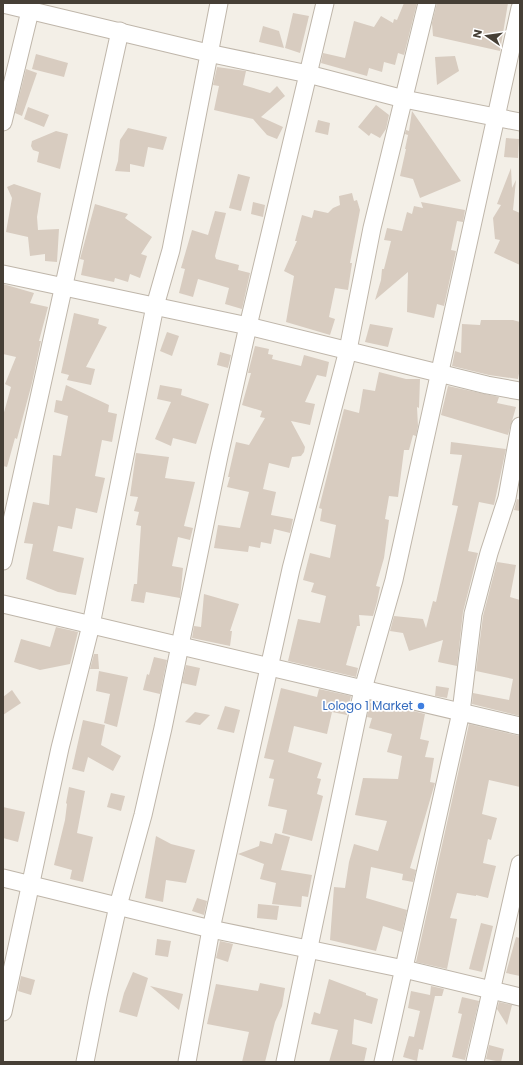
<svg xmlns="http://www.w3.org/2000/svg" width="523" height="1065" viewBox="0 0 523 1065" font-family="Poppins,sans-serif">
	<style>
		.building { fill: #d8ccc0 }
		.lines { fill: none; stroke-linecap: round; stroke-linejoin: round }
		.minor-casing { stroke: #bfb6aa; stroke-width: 19 }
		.minor { stroke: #fff; stroke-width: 17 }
		.shop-dot { fill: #3f7fe0; stroke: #fff; stroke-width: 1.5 }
		.labels { text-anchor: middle; stroke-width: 3.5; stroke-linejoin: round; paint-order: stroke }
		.shop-label { font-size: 12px; fill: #366cbe; stroke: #fff; text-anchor: end }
	</style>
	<rect width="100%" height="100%" fill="#f3efe7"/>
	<g class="building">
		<path d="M404 3H417L404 55 398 53 395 65 384 62 382 72 369 68 367 76 321 63 323 53 345 58 354 21 374 27 381 16 393 23 394 19 397 20Z"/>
		<path d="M437 3H508L500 51 433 36 432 23Z"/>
		<path d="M293 13 309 16 300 53 285 48Z"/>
		<path d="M263 26 279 31 284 48 259 42Z"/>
		<path d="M36 54 68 63 64 77 32 69Z"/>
		<path d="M455 56 459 71 437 85 435 57Z"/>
		<path d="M217 67 246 71 243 85 270 93 277 86 285 96 261 117 283 127 277 139 267 135 253 119 214 110 219 86 213 85Z"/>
		<path d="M26 69 37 73 22 116 15 113Z"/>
		<path d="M376 105 389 115 386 129 380 138 371 133 369 136 358 127Z"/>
		<path d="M28 107 49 115 44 127 24 119Z"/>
		<path d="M412 111 461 181 420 198 413 179 400 176 406 149H405L408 135 405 134 406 130 409 131Z"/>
		<path d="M318 120 330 123 328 135 315 132Z"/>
		<path d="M128 128 167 137 163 150 148 147 144 167 130 164V172L115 171 118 161 120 140Z"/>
		<path d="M56 131 68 134 60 169 37 162 39 152 33 150 31 146 32 141Z"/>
		<path d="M506 138 519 139 518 158 504 157Z"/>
		<path d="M511 168 512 188 516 180 513 210 520 213V265L494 253 500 240 495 239 493 218 501 205 497 204Z"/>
		<path d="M238 174 250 177 241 211 229 208Z"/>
		<path d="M14 184 41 193 37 217 38 230 59 229 57 262 45 261V254L30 256 28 237 6 232 12 198 7 187Z"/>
		<path d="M352 193 354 201 357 200 360 210 350 263H352L348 290 335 288 329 317 335 319 330 335 286 322 294 276 284 271 297 241H295L302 215 312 218 314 210 328 213 333 208 340 205 339 196Z"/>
		<path d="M253 202 265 205 263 217 251 214Z"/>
		<path d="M421 202 465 210 463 222 457 221 451 250 456 251 444 306 437 304 434 318 407 312 408 272 375 300 381 280 382 269H384L391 241 384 240 387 228 402 231 407 212 412 214 414 206 423 208Z"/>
		<path d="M95 204 128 214 125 218 152 237 141 254 147 256 140 278 130 274 128 282 115 278 114 282 81 275 84 260 80 259Z"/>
		<path d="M215 211 226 213 215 256 216 259 239 265 238 270 250 273 242 309 225 304 229 288 198 279 193 297 179 293 185 269 181 268 192 230 208 235Z"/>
		<path d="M3 284 34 293 30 303 48 307 39 341H41L32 383 17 439 15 438 7 467 3 466V416L11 387 5 384 16 357 3 354Z"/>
		<path d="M74 313 99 319 98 324 107 327 86 367 95 369 91 385 67 380 69 375 61 373Z"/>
		<path d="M481 320H513L520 322V368L518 379 489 375 452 366 455 351 461 353 462 324 480 325Z"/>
		<path d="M370 324 393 328 388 347 365 342Z"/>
		<path d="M167 332 179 336 172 356 160 351Z"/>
		<path d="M255 346 269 349 268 354 273 355 272 359 301 366 304 355 329 362 326 377 317 375 305 402 315 404 310 425 291 421 305 447 304 452 301 456 292 457 289 468 269 463 263 489 276 492 271 515 293 519 290 533 274 529 271 544 261 542 260 548 249 546 248 552 214 548 218 525 240 528 249 492 227 487 230 477H228L236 442 249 445 265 418 260 417 262 411 242 405 251 373H248Z"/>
		<path d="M220 352 231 355 228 368 217 365Z"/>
		<path d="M379 372 406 379H420L419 408 417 407 418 426 416 436 413 435 409 450H404L398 497 389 496 385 519 389 520 384 558 376 586 380 587 377 602 373 616 359 615 360 626H357L346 665 358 668 356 677 288 661 298 619 320 623 326 596 311 592 314 583 303 580 310 553 330 558 336 525 320 521 322 509 319 508 344 409 359 413 363 389 375 391Z"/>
		<path d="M66 385 109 405 108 412 117 414 112 442 102 440 95 476 105 478 97 513 76 508 72 529 58 526 53 551 84 558 76 595 58 592 26 579 33 544 24 543 33 502 49 505 53 455 61 456 68 416 54 412 56 400 62 401Z"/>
		<path d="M160 385 182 389 181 395 209 404 196 444 173 438 171 446 155 439 171 402 157 399Z"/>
		<path d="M448 386 499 397 497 403 516 407 508 435 441 415Z"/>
		<path d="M451 442 506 449 494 505 479 502 468 551 478 553 463 612 457 666 438 662 443 640 409 651 403 633 390 631 394 616 423 619 426 628 433 601 436 602 458 506 452 505 462 455 450 454Z"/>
		<path d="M136 453 169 457 165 478 195 482 184 526 193 528 190 540 178 537 172 566 183 568 180 598 146 592 144 603 131 601 134 584H137L141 526 136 525 139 512 134 511 138 497 130 496Z"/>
		<path d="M517 499 520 500V511L514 510Z"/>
		<path d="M497 562 516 565 510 597 520 600V716L472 704 473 693 509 700 513 679 476 671 483 616Z"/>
		<path d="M204 594 239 604 230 631H232L230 646 192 638 194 626 201 627Z"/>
		<path d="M56 627 78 632 70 664 40 670 14 662 21 639 50 647Z"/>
		<path d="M94 654H98L99 669H90Z"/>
		<path d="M154 657 167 660 160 694 143 690 147 674 149 675Z"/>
		<path d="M186 665 200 668 196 686 182 683Z"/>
		<path d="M99 671 128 677 117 727 104 723 110 694 96 691Z"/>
		<path d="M436 686 449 688 447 698 435 696Z"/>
		<path d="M281 688 317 697 319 689 351 696 347 715 332 712 327 734 294 726 288 752 322 763 317 778 321 779 317 794 323 796 312 841 282 833 287 810 268 806 274 779 269 778 274 760 264 758Z"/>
		<path d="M12 690 21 703 3 715V697Z"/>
		<path d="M370 703 381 705V703L425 714 420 739 429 741 425 757 434 758 430 782 435 783 410 868 416 870 413 882 402 880 403 874 371 867 366 898 407 910 402 932 383 926 376 951 330 940 334 887 345 888 349 862 354 844 378 851 387 821 355 815 363 778 398 779 402 756 387 752 392 734 369 728 372 718 367 717Z"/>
		<path d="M225 706 240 710 234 733 217 729Z"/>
		<path d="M195 712 210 715 200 725 185 722Z"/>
		<path d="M83 720 105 725 101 745 121 756 113 771 88 757 84 772 72 769Z"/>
		<path d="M469 724 520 736V787L489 780 482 814 497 818 491 840 488 839 483 863 496 866 488 898 476 895V896L457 893 450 918 457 919 447 969 416 962Z"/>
		<path d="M69 787 85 791 77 833 93 837 83 882 70 879 72 870 54 865 65 820 67 804 66 803Z"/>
		<path d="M111 793 125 796 121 811 107 807Z"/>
		<path d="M3 807 25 812 18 842 3 838Z"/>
		<path d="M275 833 290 837 281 870 312 875 308 897 302 896 301 907 272 904 276 883 260 879 264 864 238 854 259 846 260 841 272 844Z"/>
		<path d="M156 836 171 844 195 850 186 883 166 880 163 902 145 898Z"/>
		<path d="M197 898 207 901 204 915 192 911Z"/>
		<path d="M258 904 279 906 277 920 257 918Z"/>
		<path d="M481 923 493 926 482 972 469 969Z"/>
		<path d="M516 937 520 938V976L506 973Z"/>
		<path d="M157 939 171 941 168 957 155 955Z"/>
		<path d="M220 941 233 944 228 962 216 958Z"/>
		<path d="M133 972 148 978 137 1017 119 1012 124 993Z"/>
		<path d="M21 976 35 980 31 995 18 991Z"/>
		<path d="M329 979 366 993V995L378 999 372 1024 354 1019 352 1044 367 1048 364 1062H329L338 1030 311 1024 314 1012 320 1014Z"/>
		<path d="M260 983 285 988 282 1006 275 1022 265 1062H242L249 1032 207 1024 216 984 258 991Z"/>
		<path d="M150 986 183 994 179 1010Z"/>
		<path d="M431 986 444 989 442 996H433H435L423 1050 419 1049 417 1061 403 1057 409 1036 414 1037 420 1011 408 1008 411 991 430 995Z"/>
		<path d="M462 997 479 1001 465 1060 452 1057 462 1014 458 1013Z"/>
		<path d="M499 1002 512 1005 507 1025 497 1009Z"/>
		<path d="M489 1045 504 1049 501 1062 486 1059Z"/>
	</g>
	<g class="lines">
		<g class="minor-casing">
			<g id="minor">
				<path d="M3 4 208 53 308 74 404 99 520 122"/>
				<path d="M3 122 30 11"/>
				<path d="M3 274 248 326 487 385 520 391"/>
				<path d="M3 561 120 31"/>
				<path d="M3 604 520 726"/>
				<path d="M3 878 211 929 404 969 520 997"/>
				<path d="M3 1012 60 748 91 625 155 306 171 250 219 3"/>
				<path d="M85 1062 98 996 118 906 143 815 163 728 219 456 248 326 325 3"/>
				<path d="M187 1062 211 929 291 569 348 350 372 228 427 3"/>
				<path d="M285 1062 363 689 394 580 520 8"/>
				<path d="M383 1062 461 712 473 614 489 553 507 498 520 426"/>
				<path d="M475 1062 520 864"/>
			</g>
		</g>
		<use href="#minor" class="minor"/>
	</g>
	<circle class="shop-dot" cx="421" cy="706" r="4"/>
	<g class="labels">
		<g class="shop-label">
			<text x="413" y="710">Lologo 1 Market</text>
		</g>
	</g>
	<rect width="523" height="1065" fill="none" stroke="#463f36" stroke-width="8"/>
	<g transform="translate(487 36) rotate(283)" stroke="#ffffff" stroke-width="3" paint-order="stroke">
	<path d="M0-3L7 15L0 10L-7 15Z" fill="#463f36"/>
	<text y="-6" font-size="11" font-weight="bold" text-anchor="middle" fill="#463f36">N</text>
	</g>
</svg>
